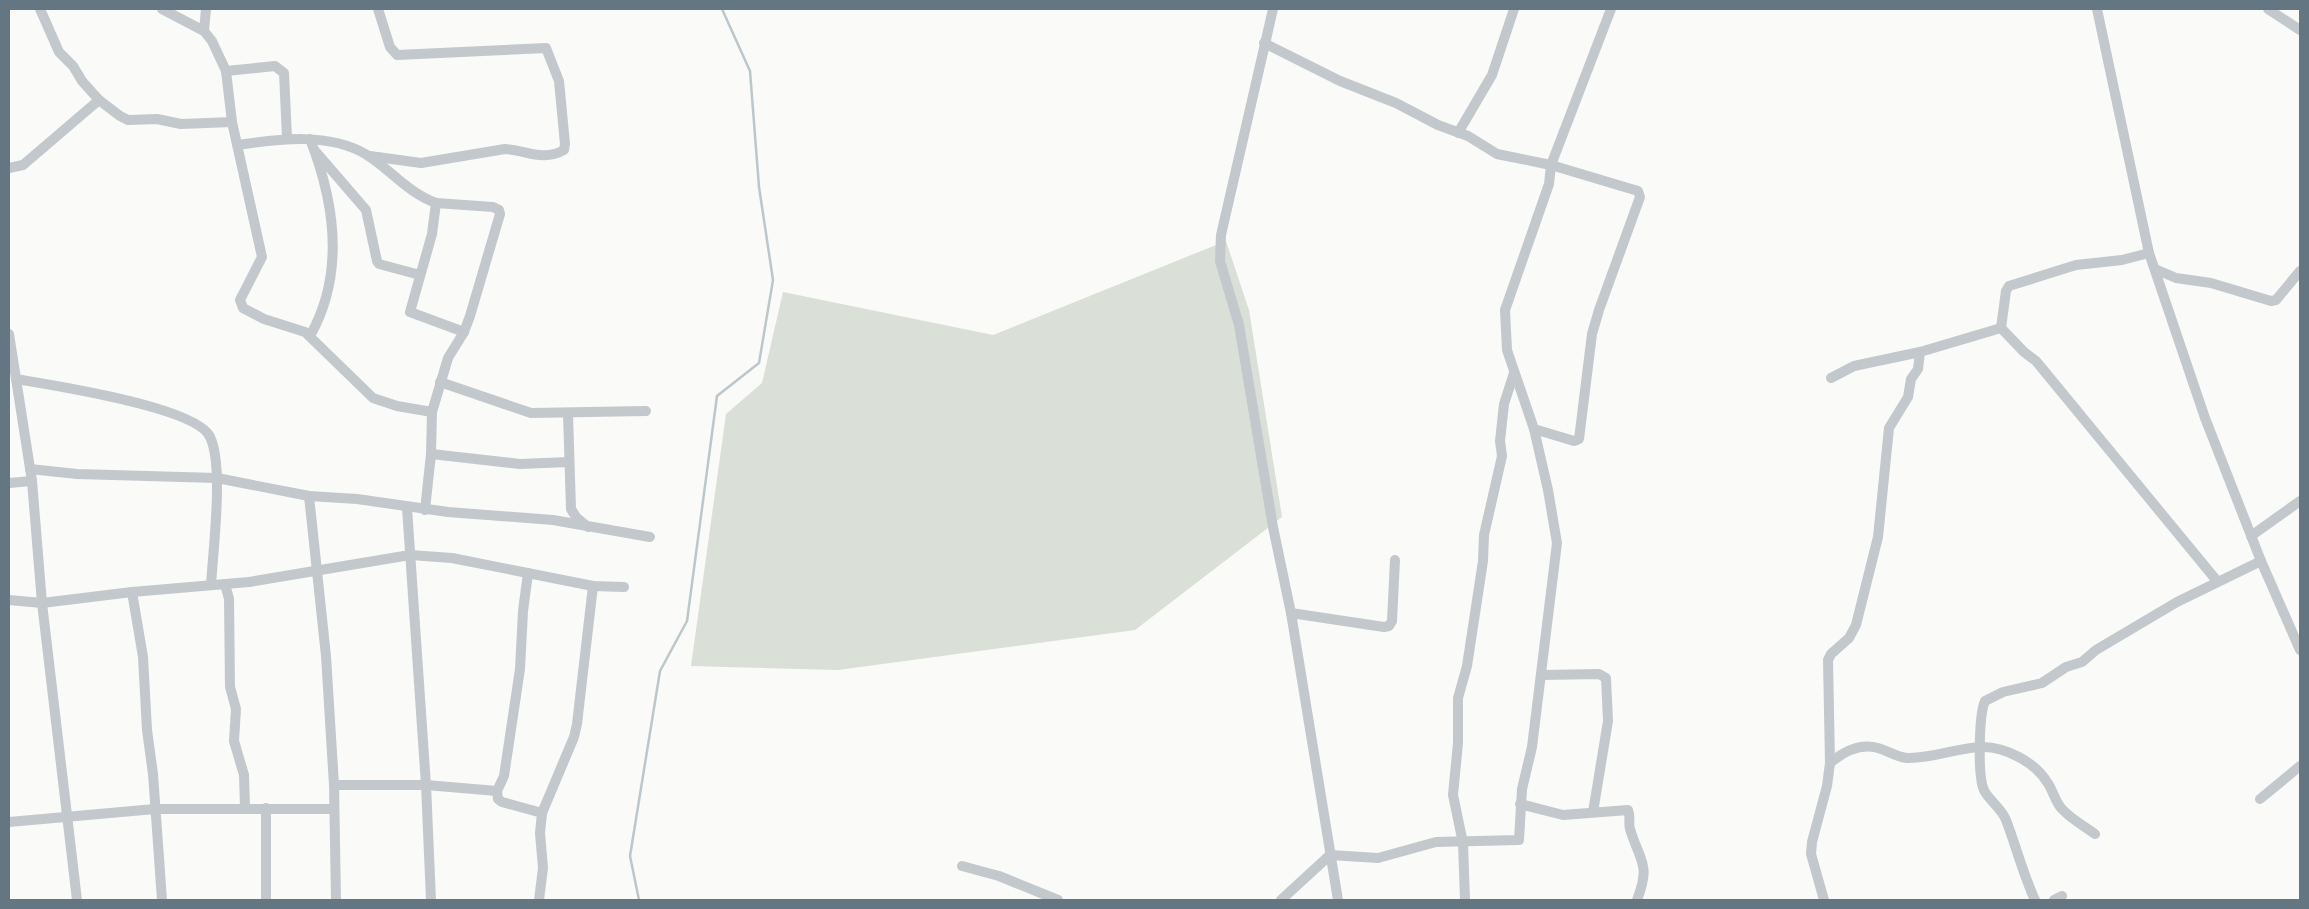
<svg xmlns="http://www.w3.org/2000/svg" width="2309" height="909" font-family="Overpass,sans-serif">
	<rect width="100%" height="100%" fill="#fafaf8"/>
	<!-- green -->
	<polygon fill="#dadfd7" points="1226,241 1249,310 1282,517 1135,630 838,670 691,666 726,414 762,383 783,292 993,335"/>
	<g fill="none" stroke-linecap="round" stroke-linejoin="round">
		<!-- stream -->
		<polyline stroke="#bbc7cb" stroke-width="2.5" points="639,900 630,856 660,671 687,621 717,396 759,363 773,280 759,187 750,71 722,9"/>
		<!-- street -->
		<g stroke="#c3c8cc" stroke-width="10">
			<polyline points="40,9 59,52 73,66 82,81 99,100 120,116 128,120 157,119 181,124 232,122"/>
			<polyline points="162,9 204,31 212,41 226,71 232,122 262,257 240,300 243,308 264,319 305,332 373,398 397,406 432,412"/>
			<polyline points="1273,9 1221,235 1220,261 1239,325 1273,527 1291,613 1338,900"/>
			<polyline points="2097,9 2149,253 2205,418 2261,561 2300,650"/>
			<polyline points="2268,9 2300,30"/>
			<polyline points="204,31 206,9"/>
			<polyline points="1264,43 1340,81 1396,103 1438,125 1468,136 1497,154 1551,165 1638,191 1640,197 1599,310 1592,334 1579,439 1574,441 1534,429"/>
			<polyline points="226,71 275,66 284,73 287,138"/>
			<polyline points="1458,133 1492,75 1514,9"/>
			<path d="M 310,139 C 335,203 345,274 310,336"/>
			<path d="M 237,145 C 278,139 330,132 367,155 C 391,170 408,193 436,203 L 493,207 L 499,210 L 500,214 L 470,316 L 464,332 L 448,358 L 432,412 L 431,454 L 425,510"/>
			<polyline points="316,152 366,210 377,261 379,264 420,275"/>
			<path d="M 370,156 L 421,163 L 505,149 C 525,150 543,162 564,150 L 565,144 L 559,81 L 546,48 L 397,55 L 390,47 L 378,9"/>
			<polyline points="9,168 23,165 99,100"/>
			<polyline points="436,203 432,234 410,312 464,332"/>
			<polyline points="2149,253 2122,260 2076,265 2009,286 2006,291 2001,328 2024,352 2036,361 2217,581"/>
			<polyline points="2155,269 2176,278 2211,283 2271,301 2276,300 2300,271"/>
			<polyline points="9,334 32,481 42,603 77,900"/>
			<polyline points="1831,378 1854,366 1920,352 2001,328"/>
			<path d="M 16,379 C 51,385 197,407 210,437 C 224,465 213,551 211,585"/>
			<polyline points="440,382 531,413 646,411"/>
			<polyline points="568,414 571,509 576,517 588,527"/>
			<polyline points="431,454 520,464 569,462"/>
			<polyline points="30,469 77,474 217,478 309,496 357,499 448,512 553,520 650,537"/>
			<polyline points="9,483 32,481"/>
			<polyline points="309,496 326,656 334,785 336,900"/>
			<polyline points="407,508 426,785 431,900"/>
			<polyline points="2251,536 2300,501"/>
			<polyline points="528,573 523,611 520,669 504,776 497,791 498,799 502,802 542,813"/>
			<polyline points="225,584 229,599 230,687 236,709 234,741 244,775 245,808"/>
			<polyline points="132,592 143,657 147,730 153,774 162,900"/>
			<polyline points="9,600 42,603 132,592 249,582 410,555 452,558 593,586 624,587"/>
			<polyline points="1291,613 1384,627 1389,626 1392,621 1395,560"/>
			<polyline points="1541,675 1599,674 1606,678 1608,721 1593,812"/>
			<path d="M 1830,763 C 1843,752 1860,743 1878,748 C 1888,751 1897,757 1907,758 C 1933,759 1958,747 1983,747 C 2005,747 2035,762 2047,782 C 2053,790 2055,802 2062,809 C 2071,819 2084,826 2095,834"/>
			<polyline points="334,785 426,785 497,791"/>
			<polyline points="2260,799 2300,766"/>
			<path d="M 1520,804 L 1563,815 L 1628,810 C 1631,816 1628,822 1630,829 C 1640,862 1651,864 1637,900"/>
			<polyline points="9,822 155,809 334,809"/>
			<polyline points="962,866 999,876 1058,900"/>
			<polyline points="266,900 266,808"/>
			<polyline points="539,900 543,868 540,833 542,813 574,737 577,724 593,586"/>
			<polyline points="1281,900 1330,855 1378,858 1436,842 1519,840 1522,789 1532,747 1557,543 1548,490 1534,429 1507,350 1505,310 1549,184 1551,165 1611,9"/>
			<polyline points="1465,900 1463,843 1453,795 1458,743 1458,698 1467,666 1483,561 1484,535 1502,456 1500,441 1504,404 1514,373"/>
			<polyline points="1824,900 1811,854 1812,842 1827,786 1830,763 1828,660 1831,654 1849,638 1856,625 1878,537 1889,428 1908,397 1911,379 1918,369 1920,352"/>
			<path d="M 2035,900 C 2023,874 2016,846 2006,820 C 2002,809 1991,802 1985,792 C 1977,780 1979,714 1985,701 L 2003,692 L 2042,683 L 2066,667 L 2082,662 L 2096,650 L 2177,602 L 2261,561"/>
			<polyline points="2054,900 2062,896"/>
		</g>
	</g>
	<!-- border -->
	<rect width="2309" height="909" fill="none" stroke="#657683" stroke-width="20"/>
</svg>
